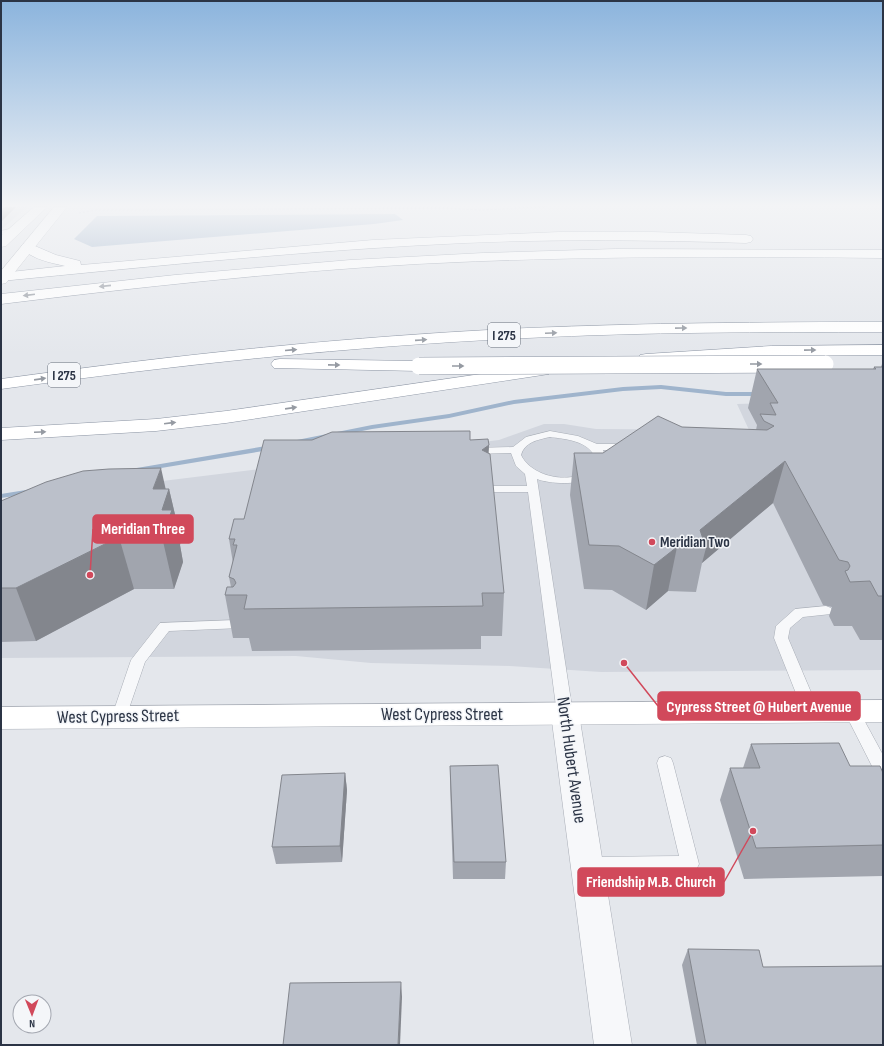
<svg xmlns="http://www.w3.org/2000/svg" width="884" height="1046" font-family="'Sofia Sans Condensed',sans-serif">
	<rect width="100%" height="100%" fill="#e4e7ec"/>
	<!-- built -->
	<g fill="#d2d6de">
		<polygon points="1,207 27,207 1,230"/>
		<polygon points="883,388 883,670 601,672 510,666 371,663 296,656 1,658 1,515 138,484 499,440 544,424 564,424 596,429 749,430 737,404 845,401"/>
	</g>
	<!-- water -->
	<polygon fill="#9fb4cc" points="395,214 403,220 374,224 92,247 74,239 97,216"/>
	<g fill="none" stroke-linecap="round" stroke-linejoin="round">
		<!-- stream -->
		<g fill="#9fb4cc" fill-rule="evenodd">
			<polygon points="661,385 726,392 762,392 765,394 762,396 726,396 661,389 623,391 514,404 449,418 372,429 297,444 293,442 297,440 372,425 449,414 514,400 623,387"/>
			<polygon points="272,445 276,447 275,449 131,473 127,471 131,469"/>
			<polygon points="32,489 36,491 35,493 1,498 1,494"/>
		</g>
		<defs>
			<g id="lane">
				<polygon points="15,228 17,229 17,231 1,235 1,231"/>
				<path d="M 550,431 L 578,436 L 597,444 L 628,444 L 633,447 L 628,450 L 603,450 C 618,486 558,487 537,479 L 573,714 L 570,718 L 565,720 L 560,718 L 557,714 L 528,492 L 488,492 L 482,489 L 488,486 L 527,486 L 525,474 L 516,466 L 511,453 L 473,454 L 468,451 L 473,448 L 513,447 L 526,437 ZM 550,437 C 566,439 588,441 595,457 L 593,467 C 574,486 532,478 521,455 C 525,442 537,440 550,437 Z"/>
				<polygon points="826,606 831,608 833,611 831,614 803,617 790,628 788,638 819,711 816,715 811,717 806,715 803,711 774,638 776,626 795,609"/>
				<polygon points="236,620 241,622 243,625 241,628 169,631 145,662 125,720 120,722 115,720 112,716 131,660 160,623"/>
				<polygon points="852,705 857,707 883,755 883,778 877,776 844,711 847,707"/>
				<polygon points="665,756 671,758 673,763 699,864 696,870 690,872 587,873 581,871 578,865 581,859 587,857 679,856 657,763 659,758"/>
			</g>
			<polygon id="street" points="565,703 575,706 579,714 632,1045 594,1045 551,714 555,706"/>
			<g id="secondary">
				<polygon points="34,207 47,207 6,246 1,247 1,236"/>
				<polygon points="54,207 67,207 6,283 1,284 1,271"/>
				<polygon points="883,700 883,722 1,729 1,707"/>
			</g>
			<g id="highway">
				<path d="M 559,232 L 653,232 L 746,235 L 751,236 L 753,239 L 751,242 L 746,243 C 652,240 558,239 465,243 C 310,250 155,266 1,281 L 1,273 L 65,266 C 52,263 30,259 21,247 L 23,244 L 28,243 L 56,255 L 80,261 L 81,265 L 373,240 Z"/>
				<path d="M 616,249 L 883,250 L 883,258 C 728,256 572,256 417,264 C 278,272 139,287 1,304 L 1,294 L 175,275 L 350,260 L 483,253 Z"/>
				<path d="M 883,322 L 883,332 C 764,332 646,332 527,338 C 351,346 176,365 1,389 L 1,379 C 176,355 351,336 527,328 C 646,323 764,322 883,322 Z"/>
				<polygon points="883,345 883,355 771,356 646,364 640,363 638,359 640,355 646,354 771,346"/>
				<polygon points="280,359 419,361 425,362 428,366 425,370 419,371 274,368 271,364 274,360"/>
				<polygon points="543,365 549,366 552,370 549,374 226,423 156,431 1,440 1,428 156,419 226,411"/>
			</g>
		</defs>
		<!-- lane casing -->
		<use href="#lane" stroke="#a9aeb7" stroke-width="1"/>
		<!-- street casing -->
		<use href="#street" stroke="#a9aeb7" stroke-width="1"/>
		<!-- secondary casing -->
		<use href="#secondary" stroke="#a9aeb7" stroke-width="1"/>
		<!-- highway casing -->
		<use href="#highway" stroke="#8b94a3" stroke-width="1"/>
		<!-- path -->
		<polyline stroke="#c2c5cb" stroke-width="1.5" stroke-dasharray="2 2" stroke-linecap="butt" points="79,213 95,210 445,208 480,210 545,207"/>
		<!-- lane -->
		<use href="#lane" fill="#f7f8fa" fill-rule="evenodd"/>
		<!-- street -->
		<use href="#street" fill="#f7f8fa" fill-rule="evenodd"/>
		<!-- secondary -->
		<use href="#secondary" fill="#fff" fill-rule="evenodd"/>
		<!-- highway -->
		<use href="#highway" fill="#fff" fill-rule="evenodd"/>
		<defs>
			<polyline id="highway-bridge" points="419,366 825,364"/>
		</defs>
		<!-- highway-bridge casing -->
		<use href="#highway-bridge" stroke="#8b94a3" stroke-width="18" stroke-linecap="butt"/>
		<!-- highway-bridge -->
		<use href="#highway-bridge" stroke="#fff" stroke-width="17"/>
	</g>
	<!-- wall -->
	<g fill="#a1a5ae">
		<polygon points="883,361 883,640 860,640 852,626 834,626 829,616 832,607 823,605 773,503 702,563 696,592 668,591 646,610 612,590 584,589 570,495 574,453 603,453 682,427 756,430 757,425 748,408 757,369 873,369 874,367 881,367"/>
		<polygon points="470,440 489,445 488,453 504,593 502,636 481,636 481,649 252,651 249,638 233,638 225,595 231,587 229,577 233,563 229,539 244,519"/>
		<polygon points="169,489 181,540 180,545 183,562 174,589 134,589 36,641 1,642 1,501"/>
		<polygon points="751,744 850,766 883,773 883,876 744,879 720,800 730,768 743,768"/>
		<polygon points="450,766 506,862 505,879 453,879 450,783"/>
		<polygon points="345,773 347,790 342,862 276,864 272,847"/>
		<polygon points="688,949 763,967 883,1045 697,1045 682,965"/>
	</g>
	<!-- shaded-wall -->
	<g fill="#83868d">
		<polygon points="4,207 16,207 1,222 1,210"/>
		<polygon points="489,445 487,485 482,450"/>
		<polygon points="785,461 773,503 702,563 706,548 700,530"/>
		<polygon points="161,468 167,495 169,489 181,540 180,545 183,562 174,589 162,537 153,489"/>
		<polygon points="119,537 134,589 36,641 16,588"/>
		<polygon points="677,547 668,591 646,610 654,565"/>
		<polygon points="345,773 347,790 342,862 340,846"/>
		<polygon points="401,982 402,997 400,1045 398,1045"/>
	</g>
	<!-- building -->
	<g fill="#bbc0ca" stroke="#83868d">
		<polygon points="874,367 883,367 883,596 878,596 870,581 850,582 845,571 848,570 850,566 848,562 839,560 785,461 700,530 706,548 677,547 654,565 619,546 589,545 574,453 603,453 658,416 682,427 767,430 774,426 764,421 760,414 776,415 770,403 778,403 757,369 876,369"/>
		<polygon points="470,431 470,440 488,439 489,445 482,450 490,454 504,593 482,593 483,606 244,609 247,595 225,595 227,587 233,587 236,583 234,579 229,577 237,545 233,545 235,539 229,539 234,519 244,519 264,440 312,440 332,432"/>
		<polygon points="161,468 153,489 169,489 162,510 172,510 162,537 119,537 16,588 1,588 1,501 46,482 83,471 109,469"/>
		<polygon points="839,743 850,766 880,766 883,773 883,845 756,848 730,768 760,768 751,744"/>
		<polygon points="498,765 506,862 454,862 450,766"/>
		<polygon points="345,773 340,846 272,847 282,775"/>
		<polygon points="688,949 759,950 763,967 883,966 883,1045 706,1045"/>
		<polygon points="401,982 398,1045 283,1045 290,983"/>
	</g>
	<!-- one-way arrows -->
	<defs><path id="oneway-solid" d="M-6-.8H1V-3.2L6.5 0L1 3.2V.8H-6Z"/></defs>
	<g fill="#959aa2">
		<use href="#oneway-solid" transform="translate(105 286) rotate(174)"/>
		<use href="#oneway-solid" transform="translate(29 295) rotate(173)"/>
		<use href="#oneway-solid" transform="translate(681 328) rotate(-1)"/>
		<use href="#oneway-solid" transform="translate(551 333) rotate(-2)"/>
		<use href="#oneway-solid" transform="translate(421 340) rotate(-4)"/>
		<use href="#oneway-solid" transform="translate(291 350) rotate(-5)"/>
		<use href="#oneway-solid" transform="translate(810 350) rotate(-1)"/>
		<use href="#oneway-solid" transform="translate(756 364)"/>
		<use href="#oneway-solid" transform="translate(334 365) rotate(1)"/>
		<use href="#oneway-solid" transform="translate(458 366)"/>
		<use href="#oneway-solid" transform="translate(40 379) rotate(-8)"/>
		<use href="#oneway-solid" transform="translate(291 408) rotate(-8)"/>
		<use href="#oneway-solid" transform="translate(170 423) rotate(-7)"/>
		<use href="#oneway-solid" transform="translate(40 432) rotate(-3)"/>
	</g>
	<!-- sky -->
	<linearGradient id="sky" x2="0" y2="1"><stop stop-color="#8bb4dd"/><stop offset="0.58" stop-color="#f3f4f6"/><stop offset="1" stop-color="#f3f4f6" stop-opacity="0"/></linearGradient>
	<rect width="884" height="354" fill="url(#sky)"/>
	<!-- markers -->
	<circle fill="#d1495b" stroke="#f4f6f9" stroke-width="1.5" cx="652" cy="542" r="4"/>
	<g text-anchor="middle" stroke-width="3" stroke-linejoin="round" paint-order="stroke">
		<!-- shield labels -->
		<g fill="#f4f6f9" stroke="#676e7b" stroke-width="1">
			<rect x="488" y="323" width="32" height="24" rx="3"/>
			<rect x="48" y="363" width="32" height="24" rx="3"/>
		</g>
		<g font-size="14" font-weight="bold" fill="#2b3445">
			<text x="504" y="340">I 275</text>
			<text x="64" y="380">I 275</text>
		</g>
		<!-- poi labels -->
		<g font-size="15" font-weight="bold" fill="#2b3445" stroke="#f4f6f9" text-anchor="start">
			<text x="660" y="547">Meridian Two</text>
		</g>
		<!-- near-street labels -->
		<g font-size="18" fill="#2b3445" stroke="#f4f6f9">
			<text x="442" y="720">West Cypress Street</text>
			<text transform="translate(118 716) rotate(-1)" y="6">West Cypress Street</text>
			<text transform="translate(572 760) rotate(82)" y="6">North Hubert Avenue</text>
		</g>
	</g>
	<!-- callouts -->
	<path fill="none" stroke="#d1495b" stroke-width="1.5" d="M90 575L93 529M624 663L658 706M753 831L724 882"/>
	<g fill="#d1495b" stroke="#f4f6f9" stroke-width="1.5">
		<circle cx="90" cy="575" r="4"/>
		<circle cx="624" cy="663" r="4"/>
		<circle cx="753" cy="831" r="4"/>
	</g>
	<g fill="#d1495b" stroke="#d1495b" stroke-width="1.5">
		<rect x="93" y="515" width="100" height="28" rx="4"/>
		<rect x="658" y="692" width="202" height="28" rx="4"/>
		<rect x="578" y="868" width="146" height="28" rx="4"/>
	</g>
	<g font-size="16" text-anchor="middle" font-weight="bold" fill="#fff">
		<text x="143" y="534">Meridian Three</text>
		<text x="759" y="712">Cypress Street @ Hubert Avenue</text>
		<text x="651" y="887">Friendship M.B. Church</text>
	</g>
	<!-- border -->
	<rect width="884" height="1046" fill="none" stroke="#2b3445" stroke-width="4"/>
	<!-- north arrow -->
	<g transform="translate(32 1014) rotate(179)"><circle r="19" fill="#f4f6f9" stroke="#a4a8b1"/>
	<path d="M0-3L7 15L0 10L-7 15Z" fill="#d1495b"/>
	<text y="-6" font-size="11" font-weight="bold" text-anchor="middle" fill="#2b3445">N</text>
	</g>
</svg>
